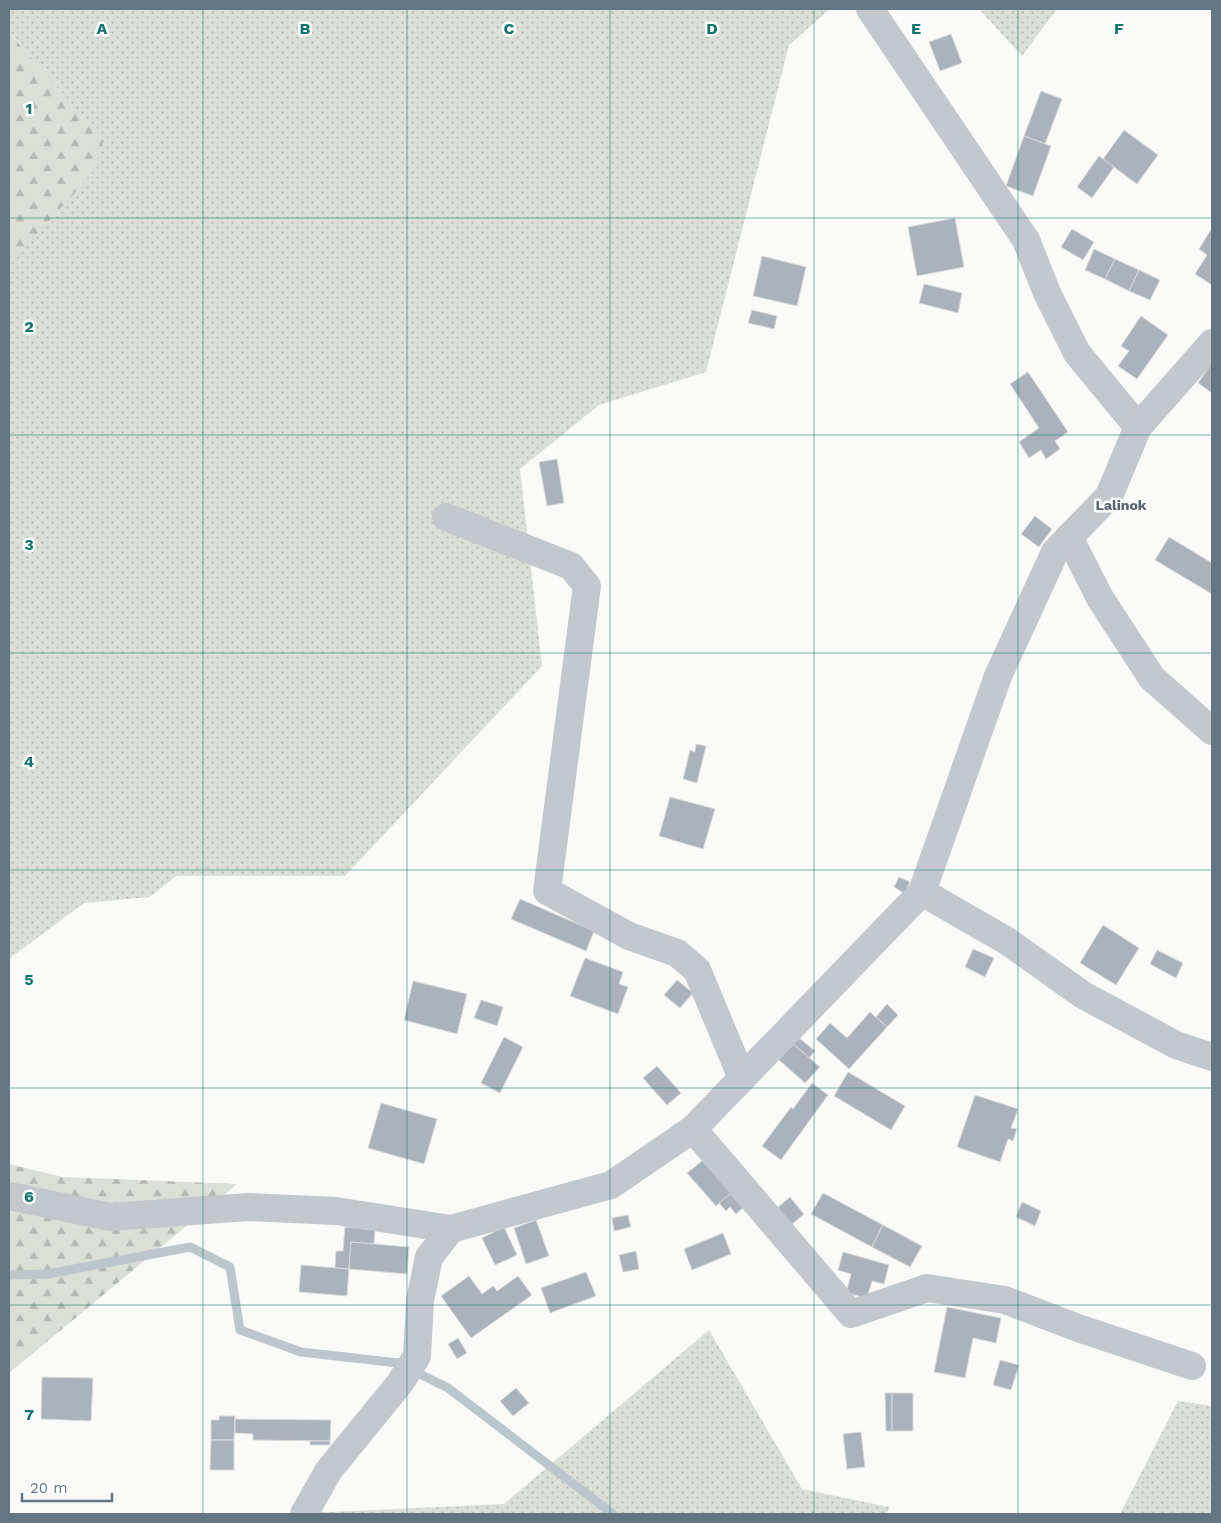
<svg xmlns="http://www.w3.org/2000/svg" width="1221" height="1523" font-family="'Work Sans',sans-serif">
	<defs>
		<pattern id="grass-dots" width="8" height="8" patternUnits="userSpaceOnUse" patternTransform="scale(1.25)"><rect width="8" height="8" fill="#dadfd7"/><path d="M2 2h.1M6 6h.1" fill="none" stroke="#b4b9b4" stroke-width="1.8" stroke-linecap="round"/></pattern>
		<pattern id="forest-firs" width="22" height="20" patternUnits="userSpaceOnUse" patternTransform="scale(1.25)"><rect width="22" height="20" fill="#dadfd7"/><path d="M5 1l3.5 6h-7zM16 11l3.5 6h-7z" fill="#b4b9b4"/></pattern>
	</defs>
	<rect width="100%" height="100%" fill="#fafaf8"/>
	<!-- grass -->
	<g fill="url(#grass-dots)">
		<polygon points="9,9 830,9 789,45 706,372 599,405 520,469 542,666 345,876 176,876 150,897 84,903 9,959 9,266 11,263 16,40 9,33"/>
		<polygon points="979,9 1057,9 1022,56"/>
		<polygon points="709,1330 802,1489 889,1507 887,1514 286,1514 504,1504"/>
		<polygon points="1178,1401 1212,1406 1212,1514 1120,1514"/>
	</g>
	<!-- forest -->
	<g fill="url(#forest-firs)">
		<polygon points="9,33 104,140 93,172 9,266"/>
		<polygon points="9,1164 63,1177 237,1184 9,1373"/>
	</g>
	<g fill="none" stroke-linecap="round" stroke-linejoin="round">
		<!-- stream -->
		<polyline stroke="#bbc7cb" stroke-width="9" points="9,1275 48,1274 190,1247 230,1267 240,1330 301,1352 398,1363 448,1388 613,1514"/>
	</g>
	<!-- building -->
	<g fill="#aab3b9" stroke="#dcdcda">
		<polygon points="951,34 962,63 940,71 929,42"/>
		<polygon points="1041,91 1062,99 1045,144 1024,136"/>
		<polygon points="1124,130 1158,155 1137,184 1103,159"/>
		<polygon points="1024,136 1051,146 1033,196 1006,186"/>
		<polygon points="1099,156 1114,167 1092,198 1077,187"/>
		<polygon points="955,218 964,267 917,276 908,227"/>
		<polygon points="1072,229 1094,242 1083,260 1061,247"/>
		<polygon points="1210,231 1212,231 1212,285 1195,274 1207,255 1199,249"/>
		<polygon points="1094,249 1115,259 1105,279 1085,270"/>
		<polygon points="762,256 806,267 797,306 753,296"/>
		<polygon points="1115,259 1139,270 1129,291 1105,279"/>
		<polygon points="1139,270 1160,280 1150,300 1129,291"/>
		<polygon points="924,284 962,293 958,313 919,303"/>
		<polygon points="752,310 777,316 774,329 748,323"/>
		<polygon points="1141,316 1168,335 1137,379 1118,366 1129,351 1121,346"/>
		<polygon points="1212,363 1212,393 1198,383"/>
		<polygon points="1028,372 1068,432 1055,441 1060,449 1046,459 1041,450 1029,458 1019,442 1039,428 1010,384"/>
		<polygon points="557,459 564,503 547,506 539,462"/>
		<polygon points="1035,516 1052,529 1039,547 1021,534"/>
		<polygon points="1169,537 1212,563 1212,594 1155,560"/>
		<polygon points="696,744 706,746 697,783 683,779 690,750 695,752"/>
		<polygon points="670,797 715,809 703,849 659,836"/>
		<polygon points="899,877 910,882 904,893 894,887"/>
		<polygon points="520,899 585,927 596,927 586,951 511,919"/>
		<polygon points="1103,925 1139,948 1116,985 1080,963"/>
		<polygon points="973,949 994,958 985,977 965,967"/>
		<polygon points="1157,950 1183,963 1176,978 1150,964"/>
		<polygon points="585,958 623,972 619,984 628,987 618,1014 570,996"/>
		<polygon points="677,980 693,993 680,1008 664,995"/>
		<polygon points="413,981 467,994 457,1034 404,1020"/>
		<polygon points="481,1000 503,1007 497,1026 474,1018"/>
		<polygon points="887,1004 898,1015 887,1027 876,1017"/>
		<polygon points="870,1012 887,1027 849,1069 816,1039 830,1023 847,1038"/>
		<polygon points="504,1037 523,1047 500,1093 481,1083"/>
		<polygon points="798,1037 815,1051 809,1058 792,1043"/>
		<polygon points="792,1043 820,1067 805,1083 778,1059"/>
		<polygon points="657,1066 681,1093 667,1105 643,1078"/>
		<polygon points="848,1072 905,1106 891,1130 834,1096"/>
		<polygon points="812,1083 828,1095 781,1160 762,1146 791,1107 793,1109"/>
		<polygon points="975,1095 1018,1109 1011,1128 1017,1129 1013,1141 1008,1139 1000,1162 957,1147"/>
		<polygon points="381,1103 437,1119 424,1164 368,1148"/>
		<polygon points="707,1157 735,1190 716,1206 687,1173"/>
		<polygon points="735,1190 747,1204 736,1214 730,1207 726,1211 719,1203"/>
		<polygon points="823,1193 883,1225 872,1247 811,1214"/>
		<polygon points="790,1197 804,1214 790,1226 776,1209"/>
		<polygon points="1022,1202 1041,1211 1035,1226 1016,1217"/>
		<polygon points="628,1215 631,1227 614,1231 612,1218"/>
		<polygon points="536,1220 549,1256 526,1264 514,1228"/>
		<polygon points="883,1225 922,1246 910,1267 872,1247"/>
		<polygon points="345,1227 375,1230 374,1244 351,1242 349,1269 335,1268 336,1251 343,1251"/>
		<polygon points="504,1227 517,1255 495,1265 482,1238"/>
		<polygon points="723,1233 731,1254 692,1270 684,1249"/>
		<polygon points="351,1242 409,1247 407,1274 349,1269"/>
		<polygon points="636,1251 639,1269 623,1272 619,1255"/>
		<polygon points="843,1252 889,1265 884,1284 872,1281 867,1298 846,1293 851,1274 838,1270"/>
		<polygon points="301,1265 349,1269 347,1296 299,1292"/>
		<polygon points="586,1272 596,1296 550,1313 541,1288"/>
		<polygon points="469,1276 482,1294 493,1286 497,1291 518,1276 532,1295 471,1338 441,1296"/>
		<polygon points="947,1307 1001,1318 996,1343 973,1338 965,1378 934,1372"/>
		<polygon points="458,1338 467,1353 457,1359 448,1344"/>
		<polygon points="1000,1360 1019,1365 1011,1390 993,1385"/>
		<polygon points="42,1377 93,1378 91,1421 41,1419"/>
		<polygon points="516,1388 529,1403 513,1416 500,1401"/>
		<polygon points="885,1393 892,1393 892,1431 886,1431"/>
		<rect x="892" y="1393" width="21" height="38"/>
		<polygon points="219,1416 235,1416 234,1440 211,1440 211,1420 219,1420"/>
		<polygon points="235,1419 331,1420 330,1441 253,1440 253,1434 235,1433"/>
		<polygon points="861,1432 865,1467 847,1469 843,1434"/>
		<polygon points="211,1440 234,1440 234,1470 210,1470"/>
		<rect x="310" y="1441" width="20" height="4"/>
	</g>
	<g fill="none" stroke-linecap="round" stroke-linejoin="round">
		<!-- minor -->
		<g stroke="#c3c8cc" stroke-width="28">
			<polyline points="870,9 1026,240 1047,293 1077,353 1138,427"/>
			<polyline points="446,517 571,566 587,586 547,891 629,936 677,953 697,970 742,1078"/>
			<polyline points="1069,537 1100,598 1152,678 1212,731"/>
			<polyline points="922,892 1007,941 1083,995 1176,1045 1212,1057"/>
			<polyline points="693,1129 851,1314 927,1288 1005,1300 1078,1328 1192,1366"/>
			<polyline points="9,1196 111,1217 248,1207 336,1211 451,1229 611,1185 693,1129 922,892 998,676 1055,552 1109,496 1138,427 1212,343"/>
			<polyline points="304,1514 329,1470 400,1383 417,1356 420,1301 429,1257 451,1229"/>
		</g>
	</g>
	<!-- grid -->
	<path fill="none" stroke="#0f766e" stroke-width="1" stroke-opacity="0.55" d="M 203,9 L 203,1514M 407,9 L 407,1514M 610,9 L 610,1514M 814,9 L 814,1514M 1018,9 L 1018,1514M 9,218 L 1212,218M 9,435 L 1212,435M 9,653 L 1212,653M 9,870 L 1212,870M 9,1088 L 1212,1088M 9,1305 L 1212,1305"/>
	<g text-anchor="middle" stroke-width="5" stroke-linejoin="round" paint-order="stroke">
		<!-- neighbourhood labels -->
		<g font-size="14" font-weight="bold" fill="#57646e" stroke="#fff">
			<text x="1121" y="510">Lalinok</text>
		</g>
	</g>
	<g font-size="16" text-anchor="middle" font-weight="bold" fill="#0f766e" stroke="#fff" stroke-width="5" stroke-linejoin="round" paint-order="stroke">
		<text x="102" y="34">A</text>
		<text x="305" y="34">B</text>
		<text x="509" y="34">C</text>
		<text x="712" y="34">D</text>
		<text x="916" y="34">E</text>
		<text x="1119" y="34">F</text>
		<text x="29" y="114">1</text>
		<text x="29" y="332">2</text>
		<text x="29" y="550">3</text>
		<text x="29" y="767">4</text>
		<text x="29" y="985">5</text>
		<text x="29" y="1202">6</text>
		<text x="29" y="1420">7</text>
	</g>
	<!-- border -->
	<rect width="1221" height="1523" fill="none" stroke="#657683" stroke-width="20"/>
	<!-- scale -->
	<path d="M22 1493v8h90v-8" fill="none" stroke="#657683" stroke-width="2.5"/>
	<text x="30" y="1493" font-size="15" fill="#657683" stroke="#ffffff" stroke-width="4" paint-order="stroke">20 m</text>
</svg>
